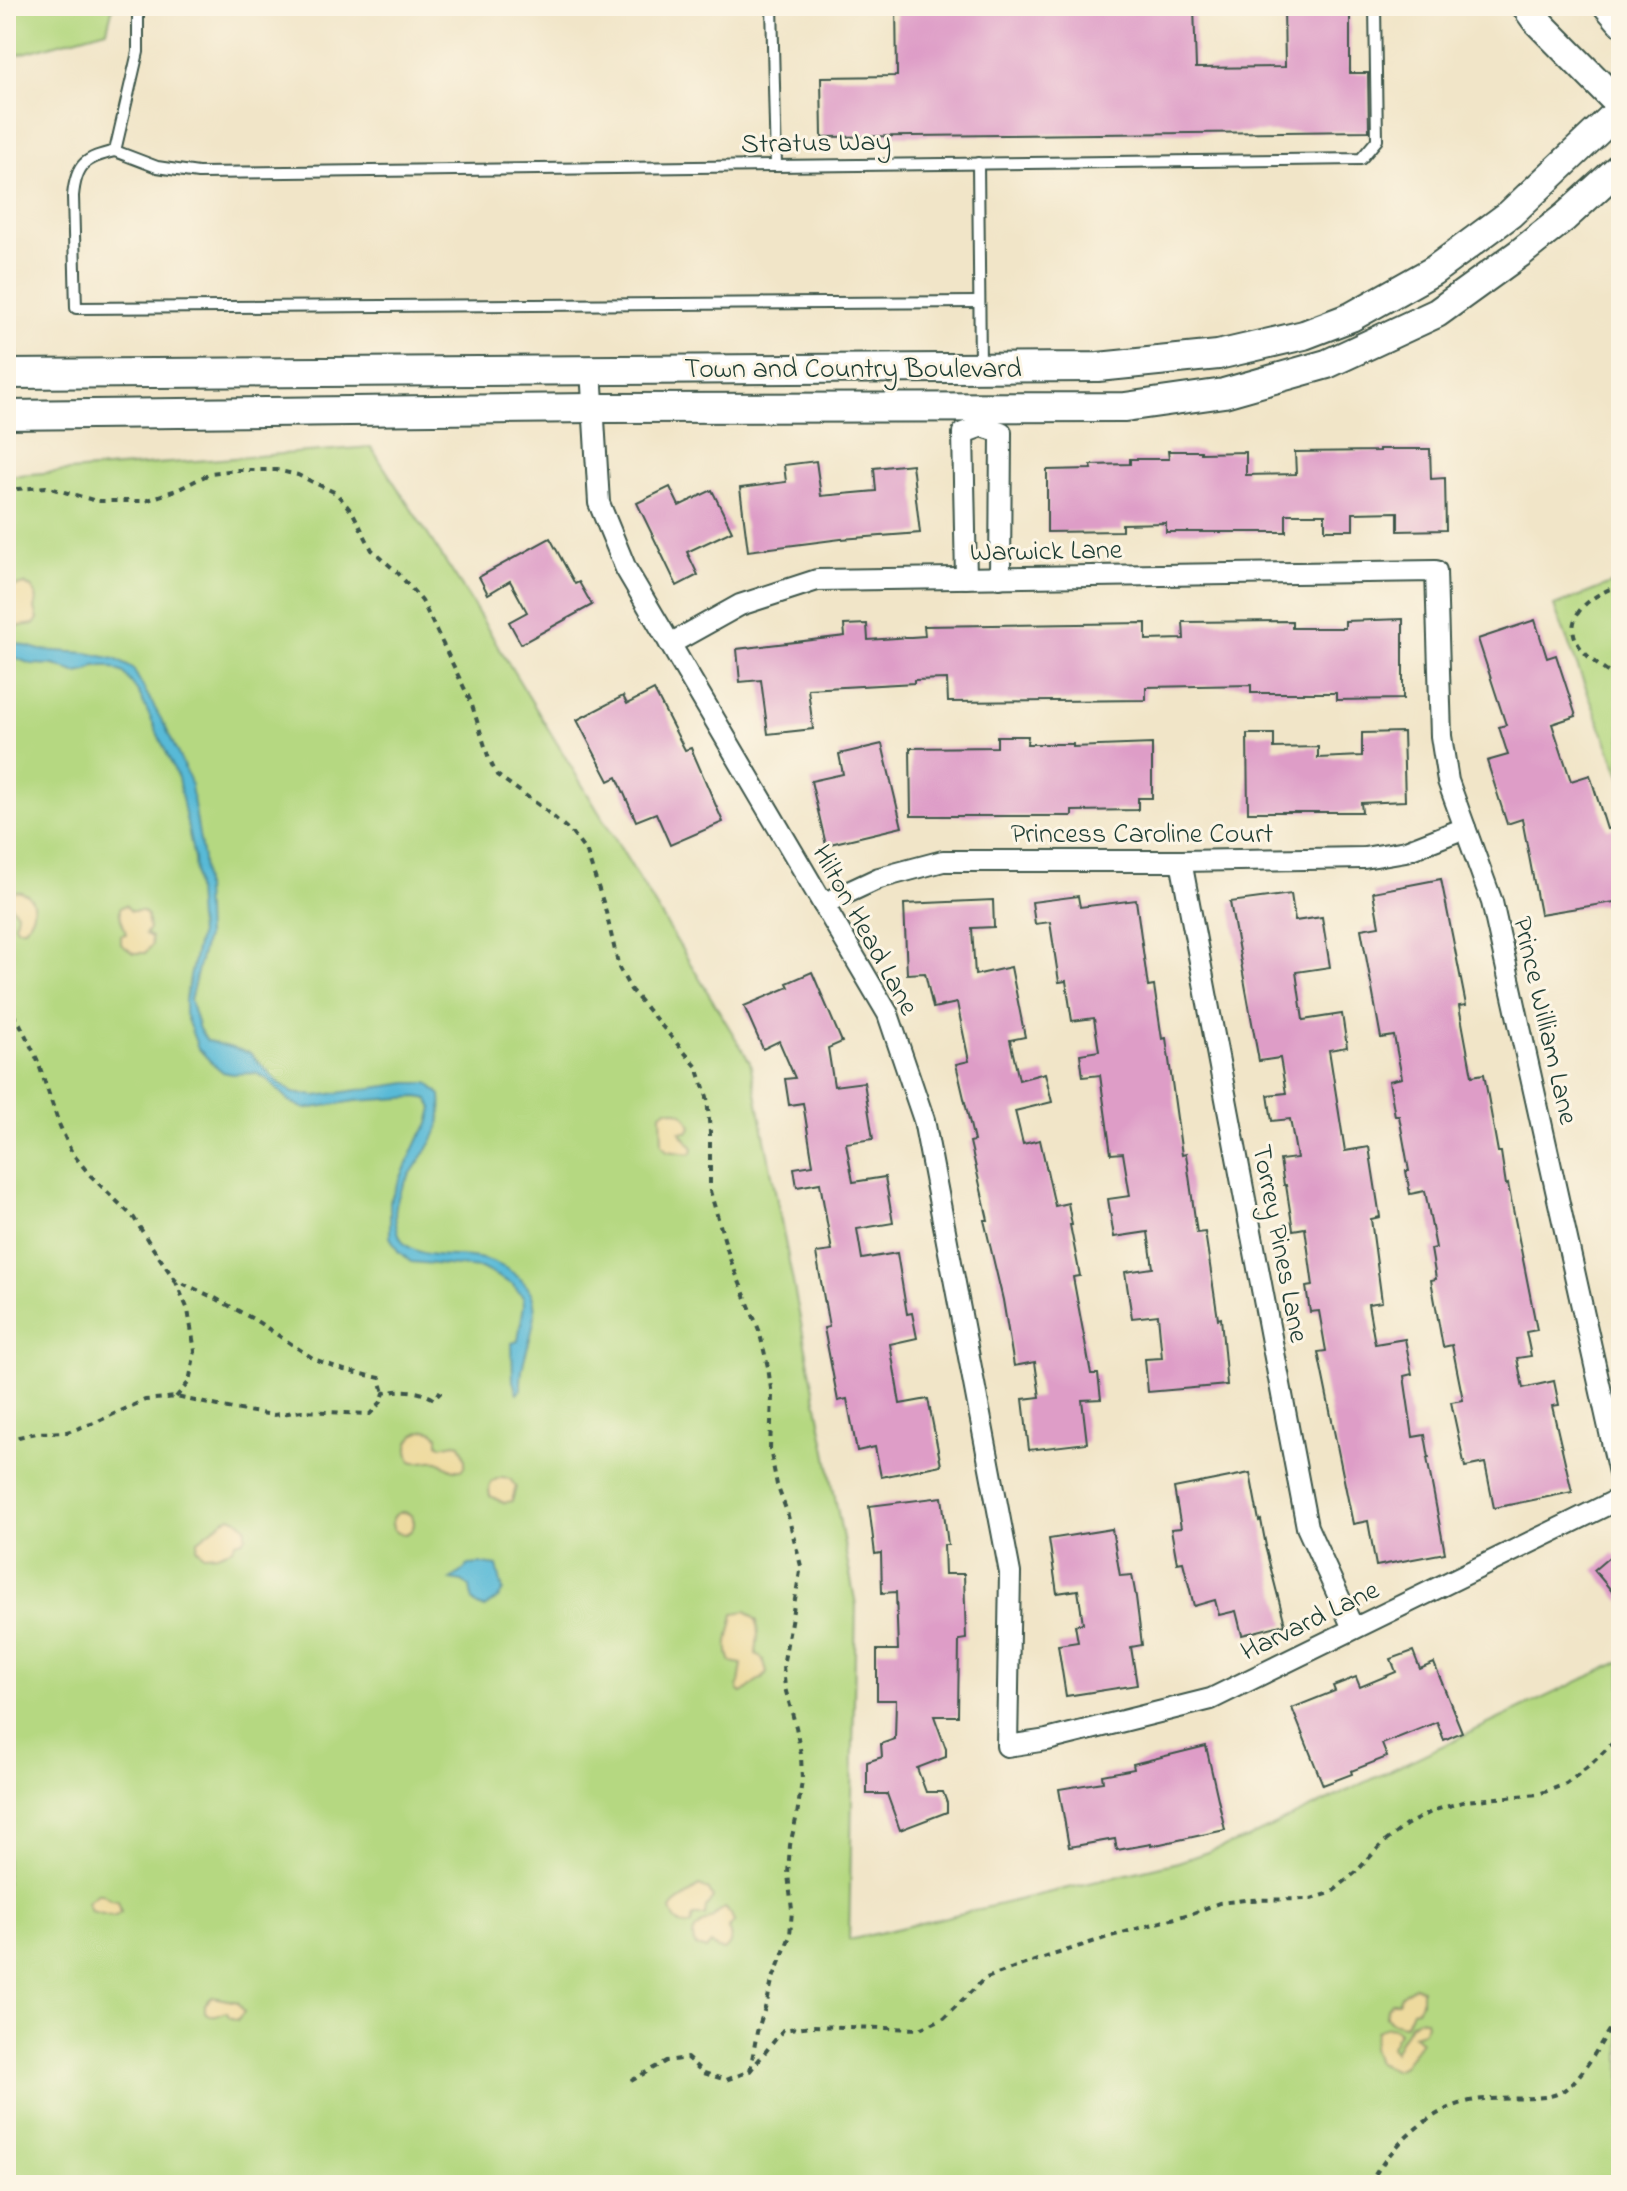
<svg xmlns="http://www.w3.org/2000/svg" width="1627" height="2191" font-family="'Indie Flower',sans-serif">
	<rect width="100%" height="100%" fill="#fcf5e5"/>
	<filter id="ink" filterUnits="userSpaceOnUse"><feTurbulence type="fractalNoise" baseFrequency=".0125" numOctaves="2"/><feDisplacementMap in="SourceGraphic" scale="16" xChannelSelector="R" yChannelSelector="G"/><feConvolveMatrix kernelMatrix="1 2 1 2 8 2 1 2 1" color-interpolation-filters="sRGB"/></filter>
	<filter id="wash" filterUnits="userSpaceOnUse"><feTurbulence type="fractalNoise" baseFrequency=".006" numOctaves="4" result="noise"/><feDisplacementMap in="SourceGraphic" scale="32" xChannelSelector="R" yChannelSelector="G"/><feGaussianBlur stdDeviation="1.8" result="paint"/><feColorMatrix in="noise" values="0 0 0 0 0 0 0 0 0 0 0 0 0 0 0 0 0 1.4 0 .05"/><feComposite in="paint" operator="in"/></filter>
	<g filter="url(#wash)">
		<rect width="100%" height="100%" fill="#f1e5c8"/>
		<!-- green -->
		<g fill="#b5d881" stroke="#6a8a5a" stroke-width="2">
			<polygon points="6,6 113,6 107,30 6,58"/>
			<polygon points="6,303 11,311 17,354 6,354"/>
			<polygon points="371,447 469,598 750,1062 856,1605 849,1940 1178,1862 1246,1839 1621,1661 1621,2185 6,2185 6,1264 12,1260 6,1202 6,476"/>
			<polygon points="1621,580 1621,778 1554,606"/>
		</g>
		<!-- sand -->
		<g fill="#eeda9e" stroke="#868c69" stroke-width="2">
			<path d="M 10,553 C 22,565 8,575 12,587 L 25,584 C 35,589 39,597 35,608 L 38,619 L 34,624 L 14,627 L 6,622 L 6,554 Z"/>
			<path d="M 12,891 C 37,891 39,913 24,928 L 17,928 L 15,924 L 17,913 L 8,902 L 8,895 Z"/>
			<path d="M 125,905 L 131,911 L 143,911 L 147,915 L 149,929 L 145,934 L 151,937 L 152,945 L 145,953 L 133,953 L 121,944 L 121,935 L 126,934 C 125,925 118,919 120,908 Z"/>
			<path d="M 667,1109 C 680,1111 687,1113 691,1127 L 688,1132 L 680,1132 L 693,1148 L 692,1153 L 689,1154 L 667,1151 L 662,1144 L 661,1113 Z"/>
			<path d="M 426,1430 L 434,1432 L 438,1436 L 438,1443 L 441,1446 L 455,1443 L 460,1444 C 464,1452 471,1472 456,1470 C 449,1470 444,1463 438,1461 C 428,1459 421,1465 411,1461 C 404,1446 409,1434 426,1430 Z"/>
			<path d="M 503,1477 L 510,1479 L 516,1487 L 512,1501 L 504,1503 L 490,1496 C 487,1484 492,1480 503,1477 Z"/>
			<circle cx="403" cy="1523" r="11"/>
			<polygon points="230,1517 240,1521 246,1527 246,1536 243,1540 235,1542 233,1548 217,1554 204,1555 197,1548 198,1540 224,1520"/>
			<path d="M 746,1611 L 757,1621 L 758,1635 L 756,1654 C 764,1658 765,1664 767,1672 L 762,1679 C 752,1681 751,1689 742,1693 L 738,1690 L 742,1664 L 731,1662 C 723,1644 732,1631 734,1613 Z"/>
			<path d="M 699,1886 L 709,1890 L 713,1898 L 706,1908 L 705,1916 L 693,1916 L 691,1924 L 686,1926 C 676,1923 674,1919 671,1910 C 676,1901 680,1902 687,1896 C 692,1892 693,1889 699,1886 Z"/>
			<polygon points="97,1894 102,1894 111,1900 118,1901 121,1912 114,1917 91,1911 87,1902"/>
			<path d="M 725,1908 L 731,1914 L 734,1922 L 728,1929 C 732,1938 732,1944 724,1950 L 717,1949 L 711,1944 L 706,1950 L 695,1946 C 689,1930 697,1928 709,1920 C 716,1915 717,1911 725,1908 Z"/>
			<polygon points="1414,1986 1421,1989 1421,2002 1417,2009 1412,2010 1406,2024 1403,2025 1391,2022 1386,2016 1387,2008 1391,2002 1398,2002 1401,1996"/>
			<path d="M 212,1997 L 238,2002 L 244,2012 L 237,2020 L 229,2017 L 227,2012 C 217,2015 214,2020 205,2012 L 205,2004 Z"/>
			<path d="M 1418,2019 L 1426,2020 L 1427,2024 L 1423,2031 L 1413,2034 L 1421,2041 L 1402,2067 L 1394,2070 L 1377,2063 L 1372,2048 L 1376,2031 C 1385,2027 1391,2025 1399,2032 L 1391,2046 L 1394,2052 L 1410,2024 Z"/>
		</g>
		<!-- water -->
		<g fill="#58bad7" stroke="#3c7c86" stroke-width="2">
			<path d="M 6,640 L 40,650 L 87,653 L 115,659 L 133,669 L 166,728 L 190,780 L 203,859 L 206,937 L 190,1000 L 199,1029 L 207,1041 L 250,1053 L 278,1082 L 293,1093 L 316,1096 L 408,1083 L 428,1083 L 441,1095 C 442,1107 442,1119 437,1131 C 426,1161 389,1187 396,1223 C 398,1233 401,1244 411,1248 C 429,1258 451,1255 471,1257 C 492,1259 522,1273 531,1293 C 542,1317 525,1347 522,1371 C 521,1377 521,1383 521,1389 L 517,1393 L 513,1381 L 512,1343 L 518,1341 L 524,1305 L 523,1297 L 512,1284 L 481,1268 L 411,1262 L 398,1251 L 390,1237 L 390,1201 L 419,1138 L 429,1124 L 433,1108 L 428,1099 L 418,1097 L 355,1101 L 305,1109 L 290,1102 L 267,1079 L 256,1073 L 232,1074 L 223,1072 L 210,1061 L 198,1048 L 185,1014 L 185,1000 L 199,936 L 194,859 L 178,778 L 139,693 L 124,673 L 108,666 L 95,666 L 87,671 L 77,673 L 54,665 L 31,664 L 16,658 L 6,658 Z"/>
			<path d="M 482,1564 L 497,1566 L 503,1591 L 499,1597 L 485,1608 C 472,1607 472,1598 470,1587 L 462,1582 L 451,1580 L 469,1565 Z"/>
		</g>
		<g id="blocks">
			<!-- building -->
			<g fill="#de9dc7">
				<polygon points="896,6 1194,6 1196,68 1285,67 1284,6 1350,6 1350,73 1368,73 1369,131 822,137 821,77 897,76"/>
				<polygon points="1379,449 1430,449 1431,479 1445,478 1446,530 1398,531 1398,512 1353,513 1353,530 1325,530 1325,514 1286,514 1286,532 1166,532 1166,523 1122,524 1122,531 1047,532 1047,470 1092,469 1091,465 1130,464 1130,459 1169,459 1168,451 1201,451 1201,453 1246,452 1246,475 1296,474 1295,452 1379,451"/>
				<polygon points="816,461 821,496 876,491 874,468 912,464 920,533 841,539 748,551 740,488 786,482 784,465"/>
				<polygon points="670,487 679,506 712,490 732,531 687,552 698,575 677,586 637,503"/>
				<polygon points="550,538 575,584 579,582 592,605 521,644 509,622 527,612 510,581 488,594 479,577"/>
				<polygon points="1403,619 1403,699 1336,700 1336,693 1251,693 1251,685 1146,687 1146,700 948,702 947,679 914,680 914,683 808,689 813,729 768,734 761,680 740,682 737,649 845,636 844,625 867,624 868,640 925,636 924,626 1146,623 1146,640 1184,639 1183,622 1292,621 1292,628 1345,628 1345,621"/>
				<polygon points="1535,620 1547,658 1556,655 1576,716 1552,724 1571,781 1590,775 1607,829 1613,828 1621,876 1621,901 1540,914 1522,819 1507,824 1487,761 1508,755 1499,727 1506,725 1478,639"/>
				<polygon points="654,690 685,750 691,748 723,822 670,845 656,813 636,821 617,777 609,781 577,720 623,696 627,704"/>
				<polygon points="1403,732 1405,801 1361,803 1362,812 1248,812 1247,734 1274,734 1274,748 1318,747 1318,758 1362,756 1362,733"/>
				<polygon points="997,736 1028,736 1027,744 1073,744 1073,747 1152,744 1152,798 1138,798 1138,810 1072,811 1072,816 911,816 910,748 997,747"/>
				<polygon points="882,744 902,827 826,845 811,781 843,774 839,754"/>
				<polygon points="1441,879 1466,1005 1459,1006 1472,1076 1484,1074 1498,1152 1501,1152 1506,1185 1508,1184 1537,1330 1526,1332 1531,1356 1517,1358 1523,1388 1554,1381 1559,1405 1552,1406 1572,1492 1494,1508 1485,1463 1465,1467 1451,1402 1463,1400 1452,1345 1443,1347 1431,1280 1436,1279 1431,1249 1436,1248 1425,1191 1410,1194 1406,1171 1409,1171 1399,1116 1395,1116 1389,1081 1402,1078 1394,1036 1381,1038 1361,929 1379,926 1373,892"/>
				<polygon points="1291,894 1295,921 1322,917 1330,967 1296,972 1303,1020 1342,1014 1347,1047 1329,1050 1345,1151 1369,1147 1380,1217 1371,1219 1382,1302 1368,1304 1375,1344 1405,1339 1412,1374 1404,1376 1413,1437 1425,1435 1429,1458 1427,1458 1445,1553 1376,1566 1368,1521 1353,1524 1318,1352 1326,1351 1319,1311 1310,1312 1306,1287 1313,1286 1305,1228 1293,1230 1286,1185 1284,1185 1280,1160 1297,1158 1290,1119 1272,1121 1268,1095 1286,1093 1280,1058 1259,1061 1230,902"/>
				<polygon points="1078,896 1080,907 1136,900 1148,987 1154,986 1162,1039 1166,1038 1182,1155 1186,1154 1197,1233 1205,1232 1218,1319 1221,1318 1227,1385 1148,1392 1145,1359 1162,1358 1158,1315 1132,1318 1125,1272 1153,1268 1148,1232 1114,1237 1108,1199 1130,1196 1123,1153 1111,1154 1100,1075 1083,1077 1080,1054 1099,1051 1094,1018 1072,1021 1066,981 1059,982 1050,922 1035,924 1032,902"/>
				<polygon points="993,900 994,927 972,928 975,975 1011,967 1025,1037 1010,1040 1019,1080 1045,1073 1052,1102 1015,1111 1023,1144 1040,1140 1055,1206 1068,1203 1072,1225 1070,1225 1080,1276 1073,1277 1091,1374 1098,1374 1101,1399 1082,1400 1087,1443 1029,1450 1023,1399 1040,1397 1035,1362 1014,1366 1003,1300 984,1220 988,1220 970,1142 974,1141 956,1064 969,1061 957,1003 933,1008 925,973 907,974 904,904"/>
				<polygon points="812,972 842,1042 828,1048 834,1086 864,1082 873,1139 846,1143 853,1182 885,1177 893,1223 857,1229 862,1259 897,1253 907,1314 912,1313 917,1338 890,1344 900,1404 928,1399 941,1465 881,1477 875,1447 857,1451 847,1399 838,1401 824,1328 829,1327 816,1253 832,1251 820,1183 797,1187 794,1168 813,1165 803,1103 789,1105 785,1079 795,1078 779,1041 763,1049 744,1006 789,987 787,983"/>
				<polygon points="1250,1473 1259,1521 1261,1520 1266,1546 1265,1546 1285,1624 1242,1635 1236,1611 1219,1615 1215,1600 1194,1606 1183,1562 1177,1563 1171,1529 1181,1528 1174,1488"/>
				<polygon points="942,1497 948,1545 944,1545 945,1574 964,1574 966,1639 959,1640 958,1716 934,1716 946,1749 946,1757 917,1768 926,1792 943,1792 947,1803 947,1812 900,1830 887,1794 867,1794 867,1762 882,1757 881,1744 895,1739 896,1700 877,1700 877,1650 898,1650 896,1592 882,1593 881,1553 875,1554 869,1506"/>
				<polygon points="1112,1529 1120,1576 1132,1575 1136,1597 1142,1645 1131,1647 1137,1685 1066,1696 1058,1645 1078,1642 1075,1625 1083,1623 1078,1590 1057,1593 1049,1539"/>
				<polygon points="1614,1553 1621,1562 1621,1602 1594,1570"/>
				<polygon points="1413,1651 1420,1669 1434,1663 1462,1732 1444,1740 1437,1722 1382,1744 1387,1757 1351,1771 1352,1774 1323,1785 1292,1708 1335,1691 1333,1686 1356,1677 1360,1687 1396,1672 1391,1659"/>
				<polygon points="1206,1746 1225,1830 1151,1846 1151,1844 1117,1850 1115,1839 1069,1847 1059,1789 1103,1782 1102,1775 1134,1769 1133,1764"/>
			</g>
		</g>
	</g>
	<g filter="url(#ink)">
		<use href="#blocks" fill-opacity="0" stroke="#3e564a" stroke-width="2"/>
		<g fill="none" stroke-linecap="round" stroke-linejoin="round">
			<defs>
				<g id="service">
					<polyline points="772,6 776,165"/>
					<polyline points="115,151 157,167 198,173 1361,159 1377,140 1375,6"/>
					<path d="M 115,151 C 85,158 76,164 73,196 L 76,308 L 978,302"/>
					<polyline points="115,151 138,52 138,6"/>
					<polyline points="978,163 980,365"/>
				</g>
				<g id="minor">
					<polyline points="591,369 599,503 626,569 888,1014 924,1120 1010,1573 1007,1746 1047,1740 1211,1699 1621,1498"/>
					<polyline points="966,578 963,433 982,426 1001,432 1000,578"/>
					<polyline points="670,644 740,605 817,580 1436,571 1441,736 1448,781 1492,902 1621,1482"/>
					<polyline points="1181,861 1307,1527 1353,1628"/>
					<polyline points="823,904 879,878 943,861 1181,861 1364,858 1406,851 1465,828"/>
				</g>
				<g id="secondary">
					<polyline points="1526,6 1536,20 1621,106"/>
					<polyline points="1608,6 1621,21"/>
					<polyline points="6,374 1098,367 1218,355 1304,335 1351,317 1433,271 1510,214 1621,109"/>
					<polyline points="6,415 593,408 1125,407 1224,393 1327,364 1437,313 1520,253 1565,217 1621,166"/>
				</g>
			</defs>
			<!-- service casing -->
			<use href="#service" stroke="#3e564a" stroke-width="14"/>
			<!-- minor casing -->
			<use href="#minor" stroke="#3e564a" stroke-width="24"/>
			<!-- secondary casing -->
			<use href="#secondary" stroke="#3e564a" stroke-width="32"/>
			<!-- path -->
			<g stroke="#3e564a" stroke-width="4" stroke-dasharray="6 6" stroke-linecap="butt">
				<polyline points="6,495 17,489 46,487 97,501 145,501 179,489 211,473 236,470 276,470 298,475 336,493 353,513 372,550 398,573 422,601 471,702 489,759 497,775 543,808 571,832 587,853 605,908 619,968 631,990 697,1067 707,1097 710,1132 710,1191 730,1259 759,1330 768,1367 772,1396 770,1449 777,1485 787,1512 801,1566 783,1666 785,1688 796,1727 801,1754 802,1781 797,1815 790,1845 788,1874 792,1910 790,1936 772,1981 767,2002 757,2032 750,2071"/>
				<path d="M 1621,585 C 1586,596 1552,624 1590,658 C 1599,667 1611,674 1621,681"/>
				<polyline points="6,1004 20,1024 37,1059 59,1124 72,1153 90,1175 134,1218 150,1244 175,1280 215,1298 255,1320 314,1359 344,1370 380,1378 384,1393"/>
				<polyline points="176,1397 189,1382 195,1351 188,1310 176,1282"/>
				<path d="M 6,1440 L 36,1433 L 67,1432 L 94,1423 L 145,1400 L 176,1397 L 233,1409 L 274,1415 L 302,1411 L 370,1414 L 381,1402 L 384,1393 C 401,1389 419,1390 434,1399 L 440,1393 L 433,1389"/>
				<polyline points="631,2081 666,2061 687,2058 704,2073 726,2080 750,2071 783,2030 811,2026 920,2029 944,2018 984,1979 1013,1968 1108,1937 1193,1913 1219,1903 1245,1900 1311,1899 1331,1893 1356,1872 1381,1845 1406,1825 1435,1810 1466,1801 1539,1794 1566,1784 1589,1766 1621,1735"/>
				<path d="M 1369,2185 C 1392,2143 1439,2099 1489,2099 C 1506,2098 1543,2100 1557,2094 C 1583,2083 1604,2034 1621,2012"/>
			</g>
			<!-- service -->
			<use href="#service" stroke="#fff" stroke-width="10"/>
			<!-- minor -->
			<use href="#minor" stroke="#fff" stroke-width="20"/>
			<!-- secondary -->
			<use href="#secondary" stroke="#fff" stroke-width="28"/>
		</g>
	</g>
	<g text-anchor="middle" stroke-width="6" stroke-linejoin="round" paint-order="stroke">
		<!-- street labels -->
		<g font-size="28" fill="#1f3d34" stroke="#fcf5e5">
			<text transform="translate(816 141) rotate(-1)" y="10">Stratus Way</text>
			<text x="853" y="377">Town and Country Boulevard</text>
			<text transform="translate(1046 549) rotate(-1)" y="10">Warwick Lane</text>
			<text x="1142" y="842">Princess Caroline Court</text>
			<text transform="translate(867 929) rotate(61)" y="10">Hilton Head Lane</text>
			<text transform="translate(1547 1020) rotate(77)" y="10">Prince William Lane</text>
			<text transform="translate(1282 1243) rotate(79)" y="10">Torrey Pines Lane</text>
			<text transform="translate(1309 1619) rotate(-26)" y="10">Harvard Lane</text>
		</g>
	</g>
	<!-- margin -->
	<rect width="1627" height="2191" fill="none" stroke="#fcf5e5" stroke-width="32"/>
</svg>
